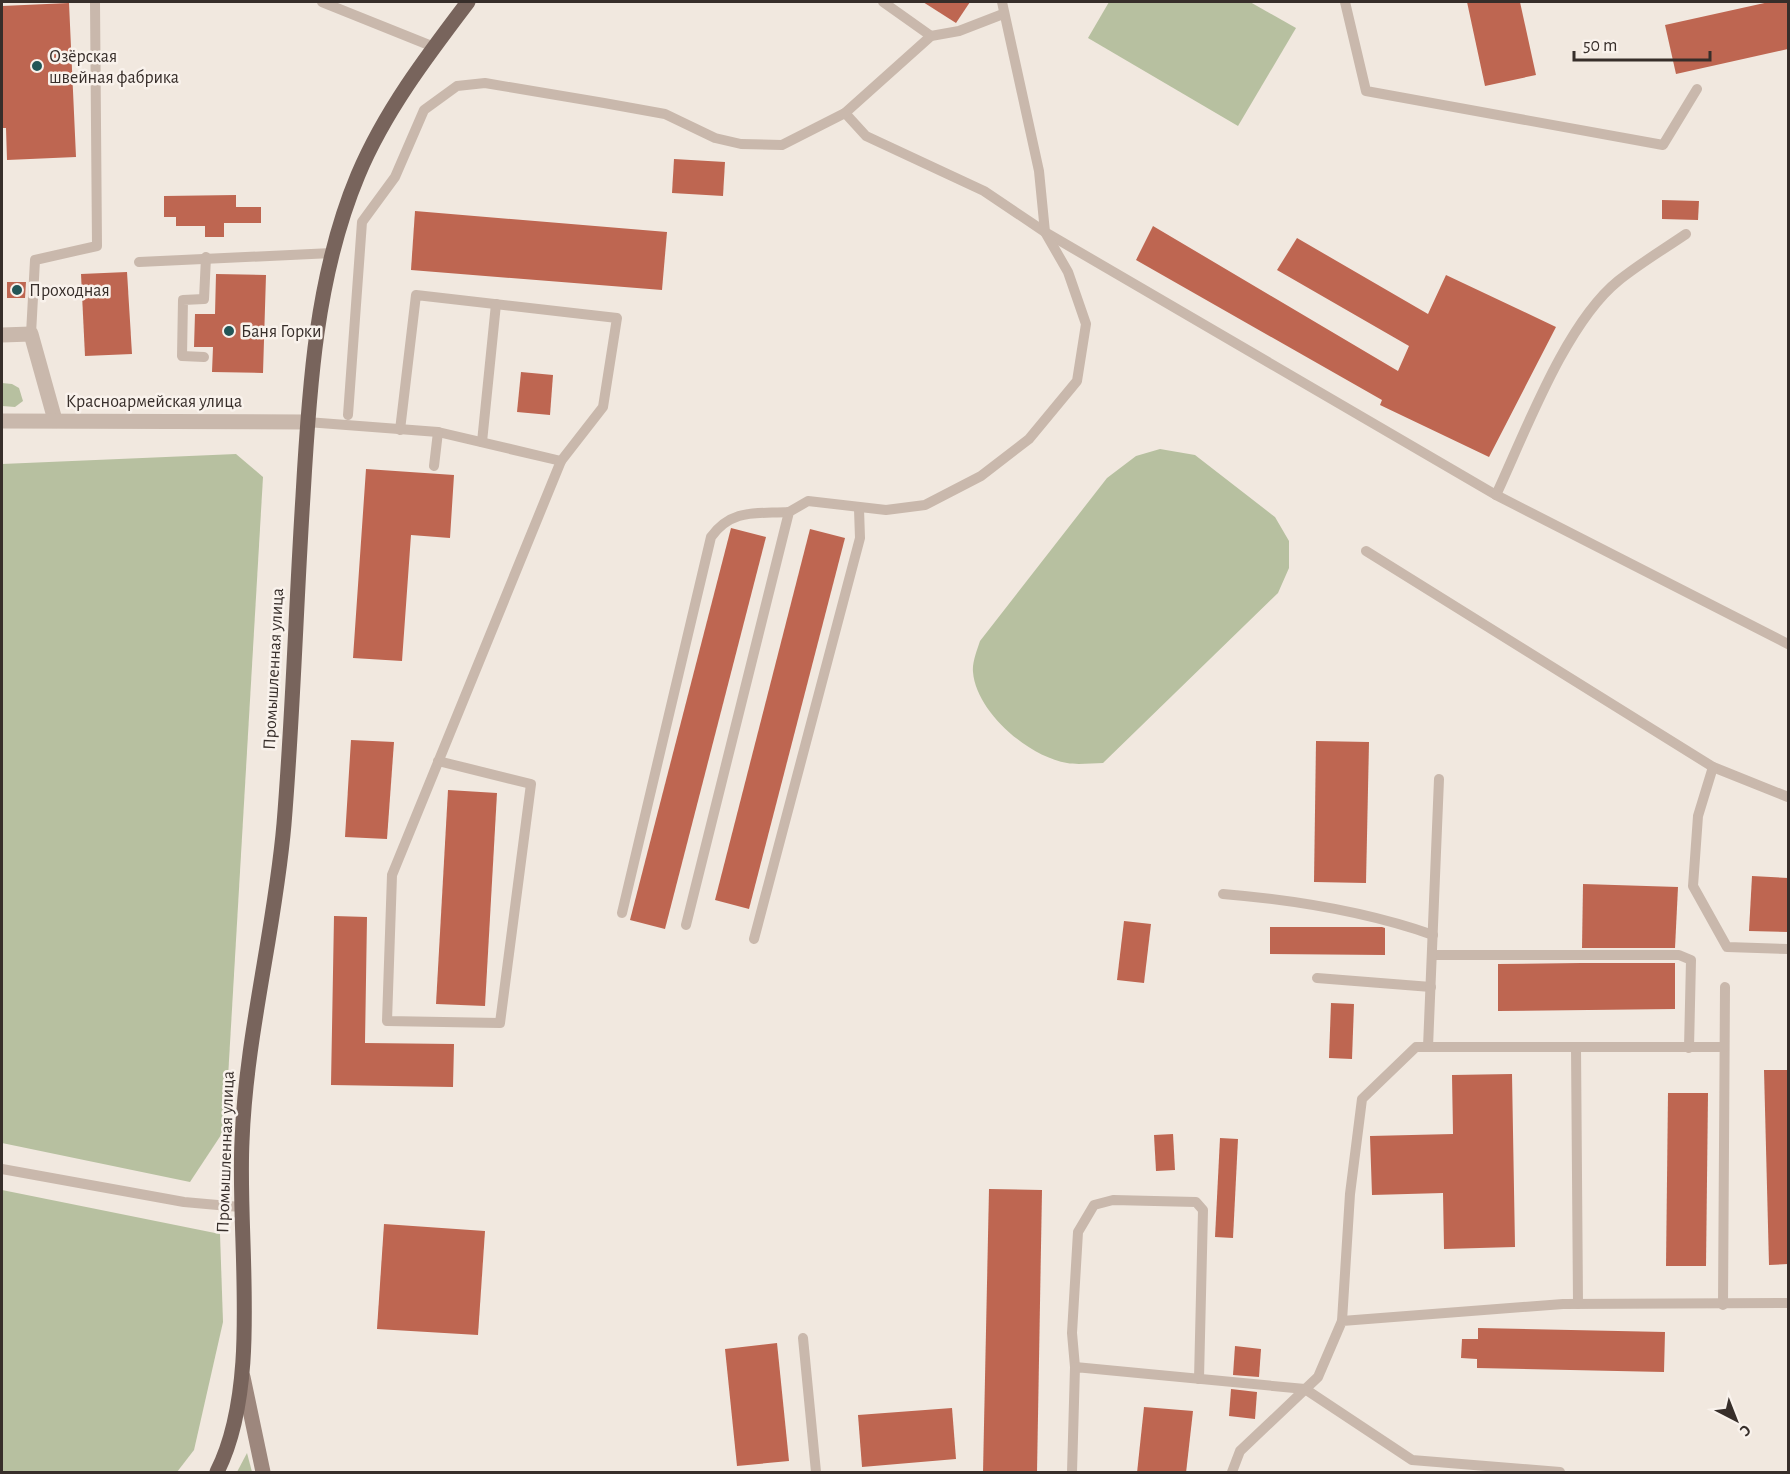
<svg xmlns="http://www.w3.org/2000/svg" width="1790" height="1474" font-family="'Alegreya Sans',sans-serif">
	<rect width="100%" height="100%" fill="#f1e8df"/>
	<!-- green -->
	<g fill="#b7c0a0">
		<polygon points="1109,2 1250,2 1296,28 1238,126 1088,38"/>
		<polygon points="2,383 12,384 19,388 23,401 15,407 2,406"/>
		<path d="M 1160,449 L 1195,455 L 1275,517 L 1289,541 L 1289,568 L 1278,593 L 1103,763 C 1092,763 1078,765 1067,763 C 1029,757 976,712 973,672 C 972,663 977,650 980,641 L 1107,478 L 1136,456 Z"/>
		<polygon points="236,454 263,477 225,1129 190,1182 2,1143 2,464"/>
		<polygon points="2,1190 220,1234 223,1322 194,1450 177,1472 2,1472"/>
		<polygon points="247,1453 252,1472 237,1472"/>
	</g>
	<!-- building -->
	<g fill="#be6651">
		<polygon points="923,2 970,2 956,23"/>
		<polygon points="1467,2 1520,2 1536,75 1485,86"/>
		<polygon points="1769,2 1788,2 1788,49 1676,74 1665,25"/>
		<polygon points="69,3 76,157 7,160 6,128 2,128 2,6"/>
		<polygon points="674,159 725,162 723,196 672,193"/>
		<polygon points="236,195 236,207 261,207 261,223 224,223 224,237 205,237 205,226 176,226 176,217 164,217 164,196"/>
		<polygon points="1662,200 1699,201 1698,220 1662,219"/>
		<polygon points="415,211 667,232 662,290 411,270"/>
		<polygon points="1153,226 1398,371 1409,346 1277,270 1297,238 1428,314 1446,275 1556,327 1489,457 1380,405 1382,400 1136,260"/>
		<polygon points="127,272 132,354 85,356 81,274"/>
		<polygon points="216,274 266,275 263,373 212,372 213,347 194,347 195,314 215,314"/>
		<polygon points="7,282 26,282 25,298 7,298"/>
		<polygon points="521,372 553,375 550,415 517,412"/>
		<polygon points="366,469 454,475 450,538 411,535 402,661 353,658"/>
		<polygon points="731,528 766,537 665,929 630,920"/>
		<polygon points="810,529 845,538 749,909 715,900"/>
		<polygon points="351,740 394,742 387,839 345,837"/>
		<polygon points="1316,741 1369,742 1366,883 1314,882"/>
		<polygon points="448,790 497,793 485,1006 436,1004"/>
		<polygon points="1752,876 1788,878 1788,932 1749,931"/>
		<polygon points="1583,884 1678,887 1675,948 1582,948"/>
		<polygon points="334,916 367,917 365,1043 454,1044 453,1087 331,1085"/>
		<polygon points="1124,921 1151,924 1144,983 1117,980"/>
		<polygon points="1270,927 1382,927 1385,928 1385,955 1270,954"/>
		<polygon points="1581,963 1675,963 1675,1009 1498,1011 1498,964"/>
		<polygon points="1331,1003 1354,1004 1352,1059 1329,1058"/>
		<polygon points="1764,1070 1788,1070 1788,1264 1769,1265"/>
		<polygon points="1512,1074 1515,1247 1444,1249 1443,1193 1372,1195 1370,1136 1453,1134 1452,1075"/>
		<polygon points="1668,1093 1708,1093 1706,1266 1666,1266"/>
		<polygon points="1173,1134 1175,1170 1156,1171 1154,1135"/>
		<polygon points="1220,1138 1238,1139 1233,1238 1215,1237"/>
		<polygon points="989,1189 1042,1190 1037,1473 983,1473"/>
		<polygon points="384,1224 485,1231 478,1335 377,1329"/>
		<polygon points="1478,1328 1665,1332 1664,1372 1477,1368 1477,1359 1461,1358 1462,1339 1478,1339"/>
		<polygon points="777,1343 789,1461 737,1466 725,1349"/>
		<polygon points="1235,1346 1261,1349 1259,1377 1233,1375"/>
		<polygon points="1231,1389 1257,1392 1255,1419 1229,1416"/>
		<polygon points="1144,1407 1193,1411 1186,1473 1137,1473"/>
		<polygon points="952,1408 956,1459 862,1467 858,1415"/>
	</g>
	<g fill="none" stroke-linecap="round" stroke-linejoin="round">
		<!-- lane -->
		<g stroke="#c9b8ac" stroke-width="10">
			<polyline points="322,2 434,47"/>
			<polyline points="883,2 931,36"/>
			<polyline points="1345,2 1366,91 1663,145 1697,89"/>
			<polyline points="845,113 866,136 984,191 1045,232 1496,495 1788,644"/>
			<polyline points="139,262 332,253"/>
			<polyline points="31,334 35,260 97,246 95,2"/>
			<polyline points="204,357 182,356 183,300 204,299 206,257"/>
			<polyline points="348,415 362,222 395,177 424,110 457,86 485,83 604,103 665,114 715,138 741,144 782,145 845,113 931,36 959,31 1003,14"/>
			<polyline points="307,422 438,432 561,461"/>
			<polyline points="400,430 416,295 617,318 603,407 561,461 392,875 387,1021 500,1023 531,784 438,761"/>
			<polyline points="482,442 496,304"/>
			<polyline points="434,466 438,432"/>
			<path d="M 1496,495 C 1525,433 1565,324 1618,281 C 1639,264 1664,249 1686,234"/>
			<polyline points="1366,551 1713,767 1788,797"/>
			<polyline points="1713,767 1698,816 1693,886 1727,947 1788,949"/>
			<path d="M 1223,894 C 1295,900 1365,911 1433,935"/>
			<path d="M 622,913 L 711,537 C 732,508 757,514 789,512"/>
			<polyline points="686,925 789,512 808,501 886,510 925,505 981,476 1029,439 1077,381 1086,324 1068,272 1045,232 1039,171 1002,2"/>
			<polyline points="754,939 860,538 859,509"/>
			<polyline points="1432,955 1679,955 1691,960 1689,1048"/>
			<polyline points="1317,978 1431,987"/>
			<polyline points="1428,1047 1439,779"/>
			<polyline points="1576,1047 1578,1304"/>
			<polyline points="2,1169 184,1202 240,1207"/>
			<polyline points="1723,1305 1725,987"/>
			<polyline points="1342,1321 1350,1194 1362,1099 1416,1047 1724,1047"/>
			<polyline points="803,1338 816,1472"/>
			<polyline points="1075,1367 1072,1333 1078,1232 1094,1205 1113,1200 1196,1202 1203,1210 1199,1379"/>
			<polyline points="1072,1472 1075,1367 1305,1389 1412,1460 1560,1472"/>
			<polyline points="1232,1472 1240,1451 1318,1377 1342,1321 1563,1304 1788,1303"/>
		</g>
		<!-- street -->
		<g stroke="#c9b8ac" stroke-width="15">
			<polyline points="2,335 31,334 55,420"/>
			<polyline points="2,421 307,422"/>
		</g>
		<!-- secondary -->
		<polyline stroke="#9d877d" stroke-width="15" points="243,1377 263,1472"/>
		<!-- primary -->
		<path stroke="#78645c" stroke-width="15" d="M 217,1472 C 262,1383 237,1241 242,1141 C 246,1034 275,930 284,824 C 293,715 296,605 303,496 C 309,389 316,275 358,175 C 385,111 427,56 468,2"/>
	</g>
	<!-- markers -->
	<g fill="#225657" stroke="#f9f2ec" stroke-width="2">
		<circle cx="37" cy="66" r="6"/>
		<circle cx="17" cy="290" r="6"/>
		<circle cx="229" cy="331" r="6"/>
	</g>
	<g text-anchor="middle" stroke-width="5" stroke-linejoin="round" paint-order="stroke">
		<!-- poi labels -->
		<g font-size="18" fill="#372e2a" stroke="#f9f2ec" text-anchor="start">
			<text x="49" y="62">Озёрская<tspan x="49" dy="21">швейная фабрика</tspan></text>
			<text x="29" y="296">Проходная</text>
			<text x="241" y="337">Баня Горки</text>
		</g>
		<!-- street labels -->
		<g font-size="18" fill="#372e2a" stroke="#f9f2ec">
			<text x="154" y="407">Красноармейская улица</text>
			<text transform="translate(273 669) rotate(-87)" y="6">Промышленная улица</text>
			<text transform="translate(225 1152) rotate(-88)" y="6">Промышленная улица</text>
		</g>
	</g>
	<!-- border -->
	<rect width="1790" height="1474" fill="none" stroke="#372e2a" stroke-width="6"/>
	<!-- north arrow -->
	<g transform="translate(1736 1420) rotate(138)" stroke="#f9f2ec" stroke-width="4.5" paint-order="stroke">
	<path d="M0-4.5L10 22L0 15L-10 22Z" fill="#372e2a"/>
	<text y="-9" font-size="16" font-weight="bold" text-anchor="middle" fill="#372e2a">С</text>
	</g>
	<!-- scale -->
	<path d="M1574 51v9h136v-9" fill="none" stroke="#372e2a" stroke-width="3"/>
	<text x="1583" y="51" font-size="18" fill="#372e2a" stroke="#f9f2ec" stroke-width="4.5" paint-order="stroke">50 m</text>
</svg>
